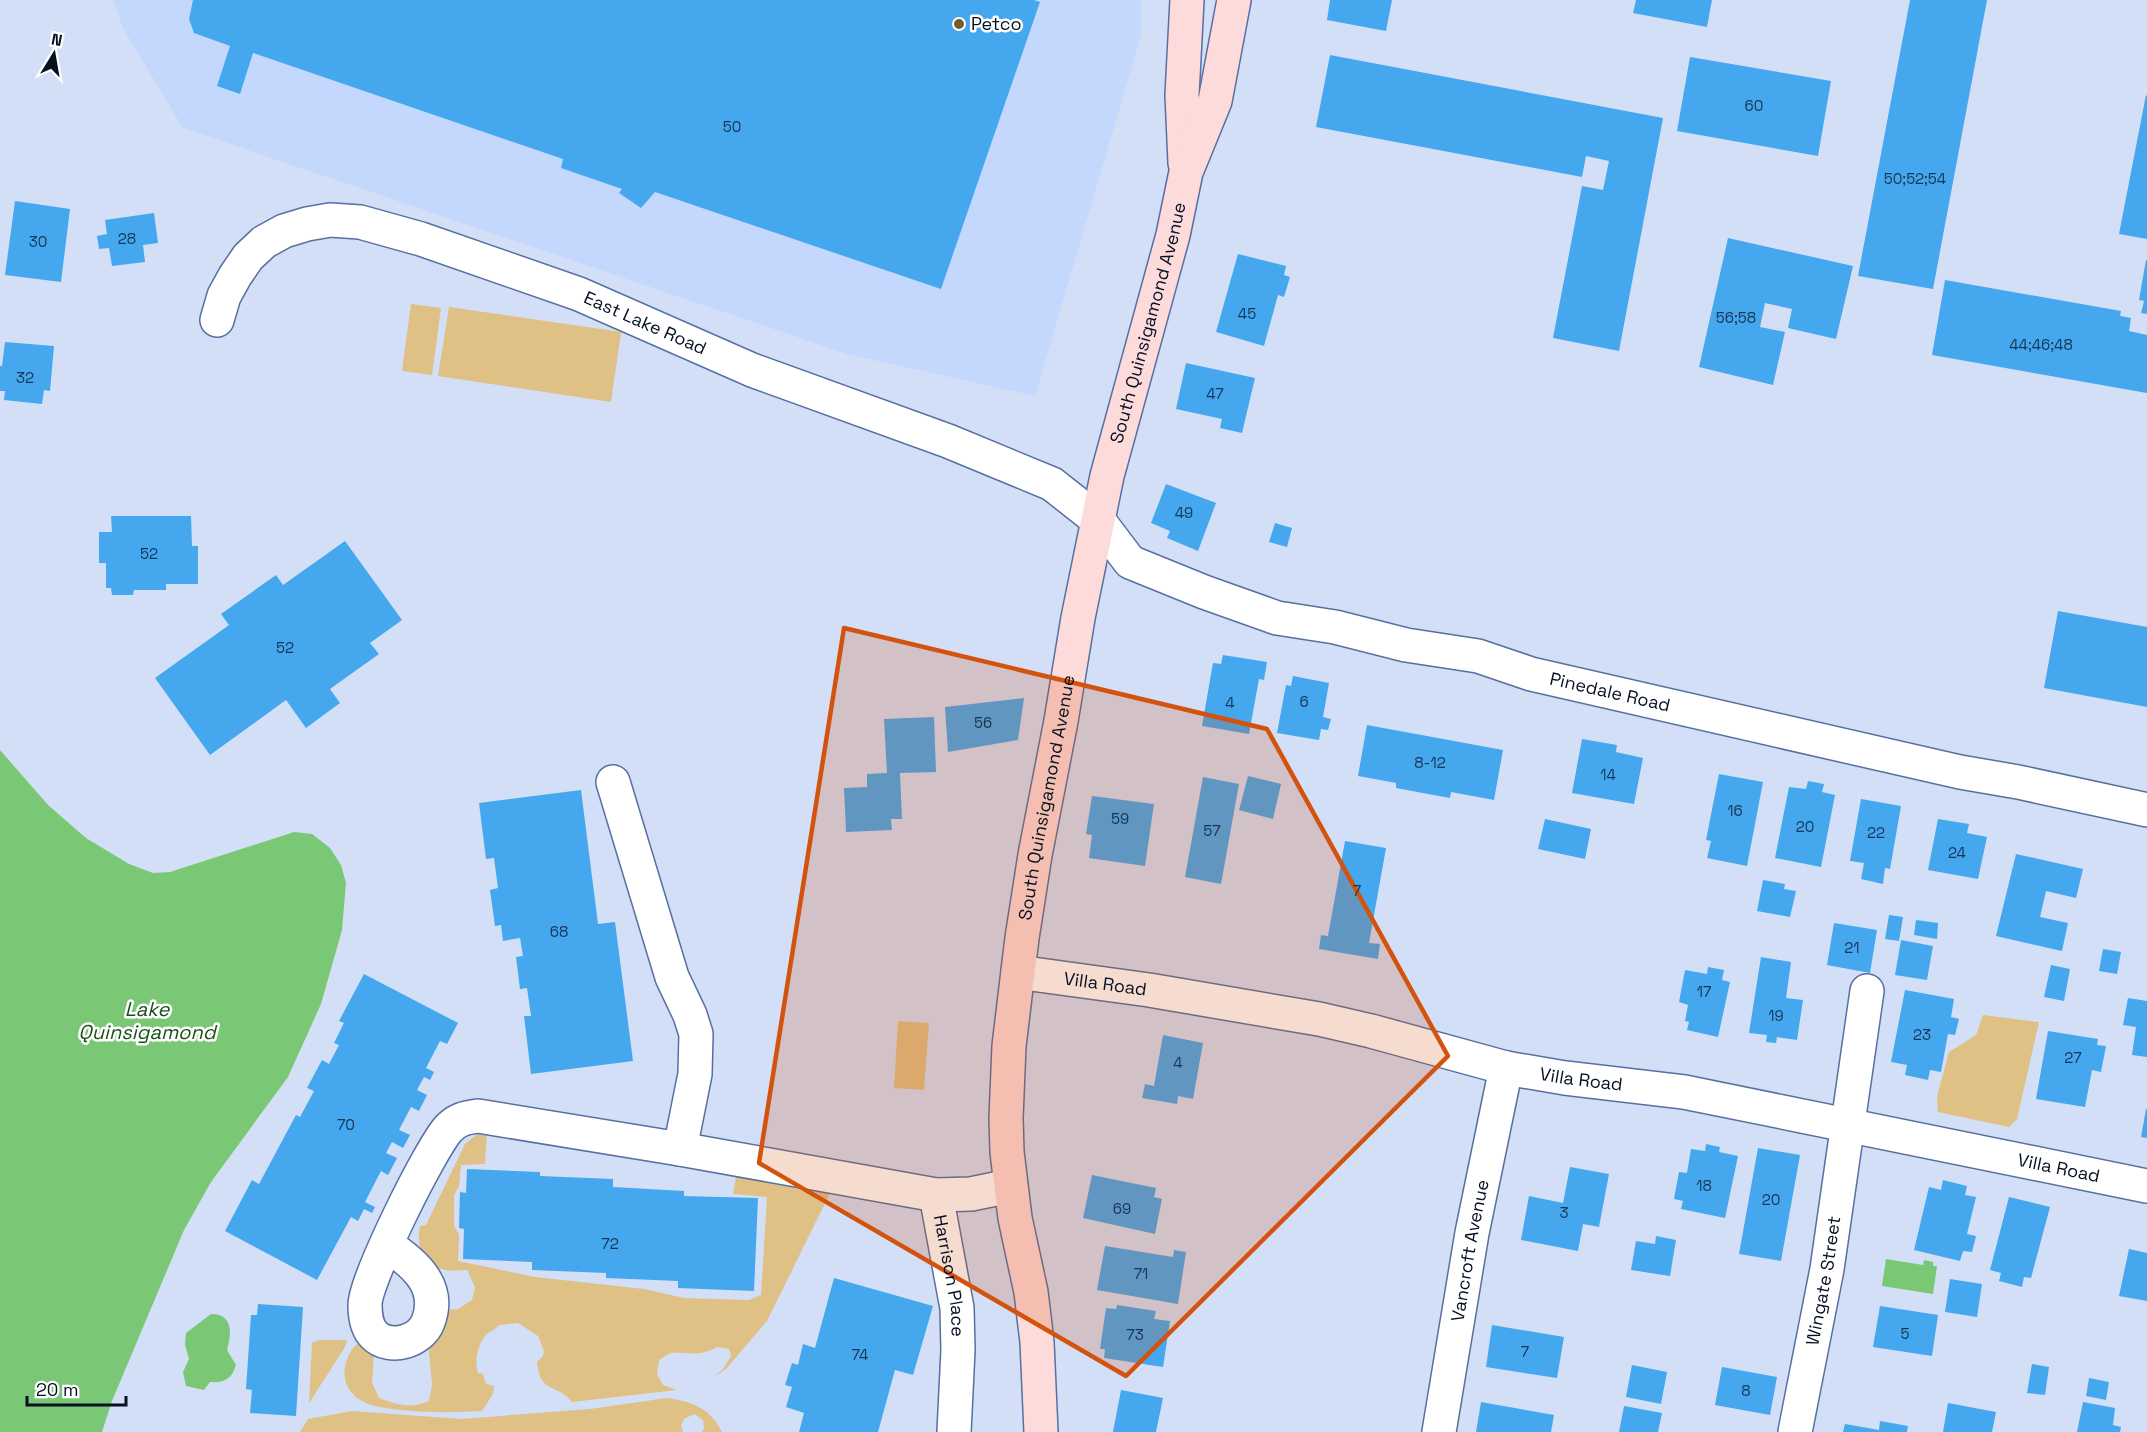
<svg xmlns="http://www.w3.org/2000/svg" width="2147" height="1432" font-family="'Space Grotesk',sans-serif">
	<rect width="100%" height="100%" fill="#d3dff6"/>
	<!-- built -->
	<polygon fill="#c4d8fe" points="113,0 1141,0 1141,36 1035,396 847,354 183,128 123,28"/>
	<!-- green -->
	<g fill="#dfc085">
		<polygon points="411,304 441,308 432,375 402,371"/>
		<polygon points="449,307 621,332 611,402 438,376"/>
		<polygon points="1983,1015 2039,1022 2017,1119 2009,1127 1938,1112 1937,1097 1949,1052 1976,1035"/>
		<polygon points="898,1021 929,1023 924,1090 894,1088"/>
		<path d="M 480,1132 L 487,1132 L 485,1164 L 461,1165 L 459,1186 L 454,1195 L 454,1226 L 459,1234 L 458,1261 L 535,1277 L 644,1289 L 684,1298 L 749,1300 L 761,1295 L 767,1197 L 733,1194 L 738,1165 L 833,1187 L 767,1321 L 726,1369 L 714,1377 L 723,1369 L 731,1356 L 729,1349 L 717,1347 C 699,1357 690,1352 670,1353 L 659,1360 L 657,1374 L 663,1385 L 677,1390 L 572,1402 C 558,1383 540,1395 537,1362 L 543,1356 L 544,1351 L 538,1336 L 518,1323 L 499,1325 C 495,1330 492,1330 487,1334 C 478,1342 474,1362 478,1373 L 483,1374 L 486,1384 L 494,1386 L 493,1394 L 482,1411 C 449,1413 407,1413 375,1406 C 350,1400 338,1380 348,1357 C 352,1349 355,1343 364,1342 L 374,1352 L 372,1383 L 379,1398 C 398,1405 410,1409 429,1401 L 432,1384 L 429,1352 L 431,1339 L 443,1325 L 448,1310 L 458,1309 L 472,1300 L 475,1287 L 467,1270 C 459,1270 449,1272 442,1269 C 422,1264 416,1245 420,1226 L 426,1225 L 465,1144 Z"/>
		<polygon points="319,1340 347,1340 345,1347 309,1403 312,1343"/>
		<path d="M 667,1398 C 693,1402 709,1407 722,1432 L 702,1432 L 704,1428 L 703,1420 L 694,1414 L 684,1419 L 681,1426 L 683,1432 L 300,1432 L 308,1419 L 352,1411 L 461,1419 L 590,1409 Z"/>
	</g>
	<!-- water -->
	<g fill="#7ac876">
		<polygon points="0,750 48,805 86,838 129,864 153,873 170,872 294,832 312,834 330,848 341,865 346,883 342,930 321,1004 288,1077 211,1182 184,1230 112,1401 102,1432 0,1432"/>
		<polygon points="1886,1259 1923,1265 1924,1260 1933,1262 1933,1266 1937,1266 1933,1294 1882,1286"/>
		<path d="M 211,1314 C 233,1314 232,1333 227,1350 L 236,1365 C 232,1379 224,1383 210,1382 L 204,1390 L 186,1386 L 183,1372 L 189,1359 L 185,1345 L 186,1333 Z"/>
	</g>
	<!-- building -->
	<g fill="#45a8ee">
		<polygon points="193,0 1034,0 1040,2 941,289 655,192 641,208 619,193 622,189 561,168 563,159 253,53 240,94 217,86 230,46 194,33 189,19"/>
		<polygon points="1330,0 1392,0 1386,31 1327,20"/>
		<polygon points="1636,0 1712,0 1707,27 1633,13"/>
		<polygon points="1910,0 1987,0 1933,289 1858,276"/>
		<polygon points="1330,55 1663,118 1619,351 1553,338 1582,186 1603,190 1609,161 1586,156 1582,177 1316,127"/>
		<polygon points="1690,57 1831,81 1818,156 1677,131"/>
		<polygon points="2146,95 2147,96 2147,239 2119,234"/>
		<polygon points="15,201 70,209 61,282 5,275"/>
		<polygon points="154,213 158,243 143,245 145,262 112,266 109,248 99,249 97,236 107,234 105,220"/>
		<polygon points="1728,238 1853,266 1836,339 1788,328 1792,309 1765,303 1760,327 1785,332 1773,385 1699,367"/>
		<polygon points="1238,254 1286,266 1284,275 1290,277 1284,297 1278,295 1264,346 1216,332"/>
		<polygon points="2146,260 2147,260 2147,314 2141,313 2144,301 2139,300"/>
		<polygon points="1945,280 2121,311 2120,316 2131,318 2129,331 2147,335 2147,393 1932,355"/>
		<polygon points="5,342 54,346 50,391 44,390 42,404 4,400 5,391 0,391 0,366 2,366"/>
		<polygon points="1186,363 1255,378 1242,433 1220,428 1222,419 1176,409"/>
		<polygon points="1166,484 1216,503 1198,551 1167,538 1170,531 1151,523"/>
		<polygon points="111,516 191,516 192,546 198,546 198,584 166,584 166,590 134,590 133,595 112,595 111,588 106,588 106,563 99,563 99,532 112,532"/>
		<polygon points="1275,523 1292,528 1287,547 1269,542"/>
		<polygon points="345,541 402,620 370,643 379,654 330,689 340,703 306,728 286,700 210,755 155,678 229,625 221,614 276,575 283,585"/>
		<polygon points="2058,611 2147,627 2147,707 2044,688"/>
		<polygon points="1223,655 1267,662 1264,680 1259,679 1249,734 1202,726 1213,663 1221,664"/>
		<polygon points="1293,676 1329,683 1323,717 1331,719 1328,730 1321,729 1319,740 1277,733 1286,685 1291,686"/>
		<polygon points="1024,698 1018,740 948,752 945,707"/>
		<polygon points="934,717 936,772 900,773 902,819 891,819 892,830 846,832 844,788 867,787 867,774 887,773 884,719"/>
		<polygon points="1367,725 1503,750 1494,800 1451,792 1450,798 1428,794 1396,788 1396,783 1358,776"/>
		<polygon points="1582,739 1617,745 1616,752 1643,758 1634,804 1572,793"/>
		<polygon points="1719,774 1763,782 1747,866 1707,858 1711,841 1706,840"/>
		<polygon points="1248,776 1281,784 1273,819 1239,810"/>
		<polygon points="1203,777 1239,784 1221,884 1185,877"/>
		<polygon points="1808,781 1824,784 1822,792 1835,795 1821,867 1775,858 1789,787 1806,789"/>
		<polygon points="581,790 598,924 615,922 633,1061 531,1074 524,1016 531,1016 527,988 520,989 516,957 523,956 520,938 503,941 501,925 495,926 490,890 498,888 494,858 486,859 479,803"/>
		<polygon points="1092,796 1154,804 1145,866 1089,858 1092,835 1086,834"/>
		<polygon points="1861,799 1901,806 1890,869 1885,868 1883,884 1861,879 1864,863 1850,861"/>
		<polygon points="1545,819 1591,829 1585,859 1538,849"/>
		<polygon points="1938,819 1969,824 1967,833 1987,837 1978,879 1928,870"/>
		<polygon points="1345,841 1386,848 1369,943 1380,944 1378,959 1319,949 1321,935 1328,936"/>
		<polygon points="2016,854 2083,869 2076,898 2046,891 2040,917 2068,923 2062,951 1996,936"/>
		<polygon points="1763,880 1785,884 1784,889 1796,891 1790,917 1757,911"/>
		<polygon points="1889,915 1903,917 1899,941 1885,939"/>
		<polygon points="1916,920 1938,923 1937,939 1914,935"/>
		<polygon points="1834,923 1877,930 1870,973 1827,965"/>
		<polygon points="1901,940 1933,946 1927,980 1895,975"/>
		<polygon points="2103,949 2121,952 2117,974 2099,971"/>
		<polygon points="1761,957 1791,962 1786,998 1803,1000 1797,1040 1777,1037 1776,1043 1766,1042 1767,1035 1749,1033"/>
		<polygon points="2051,965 2070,969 2064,1001 2044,997"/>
		<polygon points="1708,967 1724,970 1722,980 1730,982 1718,1037 1687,1030 1689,1022 1685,1021 1688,1005 1679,1002 1685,970 1707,974"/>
		<polygon points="364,974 458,1023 447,1044 440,1041 426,1068 434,1072 430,1080 424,1077 417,1090 427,1095 419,1111 411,1107 399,1130 410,1135 403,1148 392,1142 386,1153 397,1158 388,1175 381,1171 365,1202 375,1207 372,1213 364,1209 358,1221 351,1217 317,1280 225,1231 252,1180 259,1184 296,1115 300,1117 314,1091 307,1088 322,1060 329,1064 339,1045 334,1043 344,1023 339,1021"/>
		<polygon points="1905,990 1954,999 1951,1017 1959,1019 1955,1035 1948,1034 1941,1072 1930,1070 1928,1080 1905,1075 1907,1065 1891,1062"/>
		<polygon points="2128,998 2147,1001 2147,1057 2132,1055 2136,1027 2123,1025"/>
		<polygon points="2048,1031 2098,1039 2097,1045 2106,1046 2101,1072 2092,1070 2085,1107 2036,1099"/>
		<polygon points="1163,1035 1203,1043 1193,1099 1178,1096 1177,1104 1142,1098 1145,1084 1154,1086"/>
		<polygon points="2146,1109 2147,1109 2147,1138 2141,1137"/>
		<polygon points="1706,1144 1720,1147 1719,1152 1738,1156 1725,1218 1681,1209 1683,1201 1674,1199 1679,1172 1687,1173 1691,1149 1705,1151"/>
		<polygon points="1758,1148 1800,1155 1781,1261 1739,1254"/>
		<polygon points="1570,1167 1609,1174 1599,1227 1583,1224 1578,1251 1521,1240 1529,1196 1563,1203"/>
		<polygon points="467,1169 540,1172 540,1176 613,1179 613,1187 684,1191 684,1196 758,1198 754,1291 678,1288 678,1281 606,1278 606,1273 532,1270 532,1262 463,1259 464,1229 459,1228 460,1192 466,1193"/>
		<polygon points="1092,1175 1156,1188 1154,1197 1162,1199 1155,1234 1083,1218"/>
		<polygon points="1943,1180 1967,1186 1965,1195 1976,1197 1967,1234 1976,1236 1972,1252 1963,1251 1960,1261 1914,1250 1929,1187 1941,1190"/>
		<polygon points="2009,1197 2050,1207 2031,1278 2024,1277 2022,1287 1999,1281 2001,1273 1990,1270"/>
		<polygon points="1656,1236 1676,1240 1670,1276 1631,1270 1636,1241 1655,1244"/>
		<polygon points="1105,1246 1173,1257 1174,1250 1186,1252 1178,1304 1097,1290"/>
		<polygon points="2129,1249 2147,1253 2147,1301 2119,1296"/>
		<polygon points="834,1278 933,1306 913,1375 895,1370 878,1432 799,1432 804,1413 786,1407 792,1387 785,1385 792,1363 798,1365 803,1344 815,1348"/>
		<polygon points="1950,1279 1982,1284 1977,1317 1945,1312"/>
		<polygon points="258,1304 303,1307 296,1416 250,1413 252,1390 246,1389 251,1315 257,1315"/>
		<polygon points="1117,1305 1156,1311 1154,1319 1170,1321 1163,1367 1104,1358 1105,1349 1100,1349 1106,1308 1116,1309"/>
		<polygon points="1880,1306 1938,1315 1932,1356 1873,1347"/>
		<polygon points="1492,1325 1564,1337 1557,1378 1486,1367"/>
		<polygon points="2032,1364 2049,1367 2045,1395 2027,1393"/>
		<polygon points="1632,1365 1667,1372 1661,1404 1626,1397"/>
		<polygon points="1722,1367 1777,1377 1770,1415 1715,1405"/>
		<polygon points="2089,1378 2109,1382 2106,1400 2086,1396"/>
		<polygon points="1121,1390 1163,1398 1156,1432 1113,1432"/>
		<polygon points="1481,1402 1554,1415 1551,1432 1476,1432"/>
		<polygon points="2083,1402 2115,1408 2113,1425 2121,1427 2120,1432 2077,1432"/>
		<polygon points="1948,1403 1996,1412 1992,1432 1943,1432"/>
		<polygon points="1624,1406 1662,1413 1658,1432 1619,1432"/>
		<polygon points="1880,1421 1908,1426 1907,1432 1843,1432 1845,1424 1879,1430"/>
	</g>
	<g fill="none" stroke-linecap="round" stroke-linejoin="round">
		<defs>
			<g id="minor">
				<path id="s1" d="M 217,320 L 224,296 L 235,276 L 248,257 L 264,242 L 284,231 L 307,224 L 330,220 L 360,222 L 421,239 L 579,294 L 752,370 L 948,441 L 1052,484 L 1099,521 L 1130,562 L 1204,592 L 1277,618 L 1335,627 L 1406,645 L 1478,656 L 1531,674 L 1960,772 L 2018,782 L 2147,810"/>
				<polyline points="613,782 672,977 690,1015 696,1034 695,1074 680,1149 936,1195 971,1194 1010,1186"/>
				<path id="s2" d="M 1018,972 L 1149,990 L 1319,1019 L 1371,1031 L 1506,1068 L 1565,1078 L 1684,1092 L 2147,1186"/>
				<path id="s3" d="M 936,1195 L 957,1308 L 958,1350 L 954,1432"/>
				<path d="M 387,1245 C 414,1263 442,1286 428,1322 C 421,1341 390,1351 374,1335 C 367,1328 365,1315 365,1305 C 365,1280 431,1147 449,1128 C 458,1119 465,1118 478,1116 L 680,1149"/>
				<path id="s4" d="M 1439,1432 L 1472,1233 L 1506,1068"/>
				<path id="s5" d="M 1795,1432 L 1827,1269 L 1867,991"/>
			</g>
			<g id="secondary">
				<polyline points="1185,163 1182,95 1187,0"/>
				<path id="s6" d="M 1041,1432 L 1037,1342 L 1031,1292 L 1015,1218 L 1007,1152 L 1006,1118 L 1009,1046 L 1022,938 L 1035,855 L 1061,721 L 1078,618 L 1107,476 L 1173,235 L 1186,172 L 1215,101 L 1234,0"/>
			</g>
		</defs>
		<!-- minor casing -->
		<use href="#minor" stroke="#5670a2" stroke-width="36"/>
		<!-- secondary casing -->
		<use href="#secondary" stroke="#5670a2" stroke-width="36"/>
		<!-- minor -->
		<use href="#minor" stroke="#fff" stroke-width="33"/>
		<!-- secondary -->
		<use href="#secondary" stroke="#fddbda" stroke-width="33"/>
	</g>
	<!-- marked area -->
	<path fill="#d2520e" fill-opacity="0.2" stroke="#d2520e" stroke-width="4.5" stroke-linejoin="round" d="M 844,628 L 1267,729 L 1448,1056 L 1126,1376 L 759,1163 Z"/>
	<!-- markers -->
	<circle fill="#755d2e" stroke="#fff" stroke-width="2" cx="959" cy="24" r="6"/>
	<g text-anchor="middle" stroke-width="5" stroke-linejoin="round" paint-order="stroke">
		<!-- number labels -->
		<g font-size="15" fill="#163656">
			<text x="1754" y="111">60</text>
			<text x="732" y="132">50</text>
			<text x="1915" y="184">50;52;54</text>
			<text x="127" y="244">28</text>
			<text x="38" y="247">30</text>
			<text x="1247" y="319">45</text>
			<text x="1736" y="323">56;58</text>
			<text x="2041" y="350">44;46;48</text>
			<text x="25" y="383">32</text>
			<text x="1215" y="399">47</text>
			<text x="1184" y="518">49</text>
			<text x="149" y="559">52</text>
			<text x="285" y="653">52</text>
			<text x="1304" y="707">6</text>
			<text x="1230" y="708">4</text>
			<text x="983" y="728">56</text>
			<text x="1430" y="768">8-12</text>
			<text x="1608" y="780">14</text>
			<text x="1735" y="816">16</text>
			<text x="1120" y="824">59</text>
			<text x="1805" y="832">20</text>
			<text x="1212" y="836">57</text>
			<text x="1876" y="838">22</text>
			<text x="1957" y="858">24</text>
			<text x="1357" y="896">7</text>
			<text x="559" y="937">68</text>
			<text x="1852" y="953">21</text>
			<text x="1704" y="997">17</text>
			<text x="1776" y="1021">19</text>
			<text x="1922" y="1040">23</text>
			<text x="2073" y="1063">27</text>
			<text x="1178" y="1068">4</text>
			<text x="346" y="1130">70</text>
			<text x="1704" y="1191">18</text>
			<text x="1771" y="1205">20</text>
			<text x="1122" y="1214">69</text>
			<text x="1564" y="1218">3</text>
			<text x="610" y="1249">72</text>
			<text x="1141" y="1279">71</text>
			<text x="1905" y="1339">5</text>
			<text x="1135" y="1340">73</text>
			<text x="1525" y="1357">7</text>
			<text x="860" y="1360">74</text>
			<text x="1746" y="1396">8</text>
		</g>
		<!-- poi labels -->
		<g font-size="18" fill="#071023" stroke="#fff" text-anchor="start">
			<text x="971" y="30">Petco</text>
		</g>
		<!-- street labels -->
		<g font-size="18" fill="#071023" stroke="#fff">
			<text dy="6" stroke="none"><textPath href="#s6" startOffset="1126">South Quinsigamond Avenue</textPath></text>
			<text dy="6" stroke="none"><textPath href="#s1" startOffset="496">East Lake Road</textPath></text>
			<text dy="6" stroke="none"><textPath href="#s1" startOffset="1544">Pinedale Road</textPath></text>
			<text dy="6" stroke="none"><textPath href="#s6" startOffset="640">South Quinsigamond Avenue</textPath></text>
			<text dy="6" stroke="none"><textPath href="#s2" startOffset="88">Villa Road</textPath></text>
			<text dy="6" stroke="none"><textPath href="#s2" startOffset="574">Villa Road</textPath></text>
			<text dy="6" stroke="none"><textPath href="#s2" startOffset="1060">Villa Road</textPath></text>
			<text dy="6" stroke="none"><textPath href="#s4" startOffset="184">Vancroft Avenue</textPath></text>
			<text dy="6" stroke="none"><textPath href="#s3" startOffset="82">Harrison Place</textPath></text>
			<text dy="6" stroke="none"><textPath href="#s5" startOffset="154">Wingate Street</textPath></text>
		</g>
		<!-- water labels -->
		<g font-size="20" font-style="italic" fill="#1b4f1a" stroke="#fff">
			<text x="147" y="1016">Lake<tspan x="147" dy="23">Quinsigamond</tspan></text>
		</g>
	</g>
	<!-- north arrow -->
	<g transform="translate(54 54) rotate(11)" stroke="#ffffff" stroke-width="4.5" paint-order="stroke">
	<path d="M0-4.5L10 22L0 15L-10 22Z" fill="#071023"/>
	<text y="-9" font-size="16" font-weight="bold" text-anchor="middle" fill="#071023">N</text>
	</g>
	<!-- scale -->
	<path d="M27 1396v9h99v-9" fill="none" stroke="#071023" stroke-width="3"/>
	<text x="36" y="1396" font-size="18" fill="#071023" stroke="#ffffff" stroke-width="4.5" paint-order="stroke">20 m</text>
</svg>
